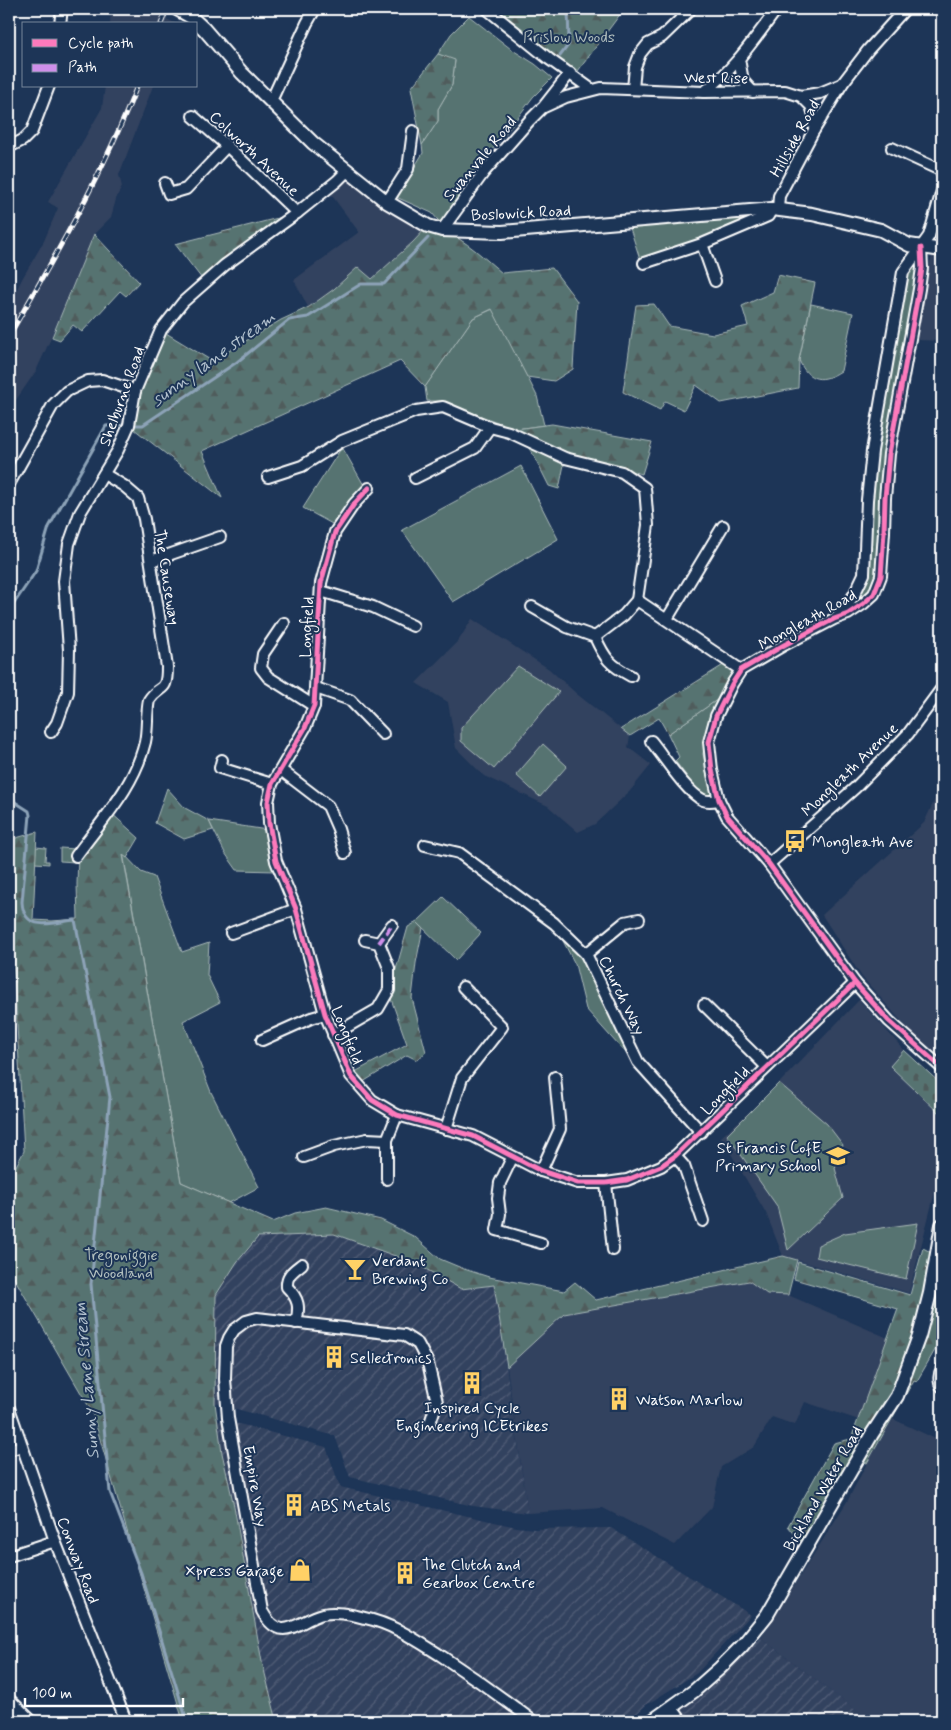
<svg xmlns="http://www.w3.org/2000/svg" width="951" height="1730" font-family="Mynerve,sans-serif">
	<defs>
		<pattern id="industrial-furrows" width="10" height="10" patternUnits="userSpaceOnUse" patternTransform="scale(1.25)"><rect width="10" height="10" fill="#33425f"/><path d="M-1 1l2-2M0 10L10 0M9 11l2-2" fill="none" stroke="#525e77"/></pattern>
		<pattern id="forest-firs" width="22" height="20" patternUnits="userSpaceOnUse" patternTransform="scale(1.25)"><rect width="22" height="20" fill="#567371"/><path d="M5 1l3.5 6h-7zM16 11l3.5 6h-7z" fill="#505c5b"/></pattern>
		<pattern id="cemetery-stones" width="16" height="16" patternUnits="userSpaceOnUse" patternTransform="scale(1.25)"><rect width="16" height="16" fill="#567371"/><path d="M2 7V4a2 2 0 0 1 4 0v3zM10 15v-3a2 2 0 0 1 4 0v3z" fill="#505c5b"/></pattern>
	</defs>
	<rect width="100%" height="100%" fill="#1d3557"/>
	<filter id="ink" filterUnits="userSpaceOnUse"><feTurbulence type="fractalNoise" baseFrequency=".02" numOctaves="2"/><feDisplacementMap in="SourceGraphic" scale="10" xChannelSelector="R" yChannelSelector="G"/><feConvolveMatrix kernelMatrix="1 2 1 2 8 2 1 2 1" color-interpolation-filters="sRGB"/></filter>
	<g filter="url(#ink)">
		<!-- built -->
		<g fill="#33425f">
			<polygon points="111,9 134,9 160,16 177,24 110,24"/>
			<polygon points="105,86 153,86 119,175 122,187 117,196 111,217 94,234 52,336 36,371 9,410 9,305 22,279 44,241 58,208 48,202 102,108"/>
			<polygon points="347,171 428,226 413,242 372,279 334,289 308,307 294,280 359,232 327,189"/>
			<polygon points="942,235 942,341 917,340 930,262 938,241"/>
			<polygon points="472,619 549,669 578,695 630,736 628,747 651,765 630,791 595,824 578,832 548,806 484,776 456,748 448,702 416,683 459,640"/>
			<polygon points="942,789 942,1058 910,1031 862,977 822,915 924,823 936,797"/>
			<polygon points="859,1000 904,1050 890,1066 942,1117 942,1176 935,1192 909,1293 783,1256 766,1213 721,1137 762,1101"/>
			<polygon points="749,1281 767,1294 788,1295 888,1338 859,1420 805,1402 795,1425 772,1417 754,1447 721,1467 712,1507 675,1545 603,1508 528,1513 507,1367 564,1314"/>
			<polygon points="893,1419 942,1442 942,1721 870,1721 761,1638 848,1500 867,1463"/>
		</g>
		<!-- industrial -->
		<g fill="url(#industrial-furrows)">
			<polygon points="334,1234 415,1263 461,1289 494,1285 528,1513 473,1506 350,1477 335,1436 215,1403 216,1295 237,1262 258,1237"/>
			<polygon points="217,1421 239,1424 326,1447 340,1487 516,1527 534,1529 611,1528 751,1615 697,1673 646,1705 629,1721 277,1721 262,1662 234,1506 222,1453"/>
			<polygon points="761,1638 870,1721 666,1721"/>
		</g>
		<!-- green -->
		<g fill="#567371" stroke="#aab9b8">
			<polygon points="469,16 511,49 535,64 552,78 533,97 506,133 482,162 443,226 432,213 396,197 423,153 422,145 438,121 438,109 452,85 455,61 438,54 451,34"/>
			<polygon points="765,212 707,237 640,259 629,225"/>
			<polygon points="918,256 919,270 880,498 877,576 871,591 851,607 867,574 870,502 874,465 907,272"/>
			<path d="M 811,304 L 853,313 L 841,371 C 823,383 808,382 799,360 Z"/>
			<polygon points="493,309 537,396 544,425 516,429 441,401 427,401 425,387 473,318"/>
			<polygon points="342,447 365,487 334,525 303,508"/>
			<polygon points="521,466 558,539 453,602 402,530"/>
			<polygon points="518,666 559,692 494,769 461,741 461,728"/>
			<polygon points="721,697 708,722 703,754 713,794 702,796 675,761 679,757 668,734"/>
			<polygon points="543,744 567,766 540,797 516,775"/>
			<polygon points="209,821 267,830 275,871 237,870 225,853"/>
			<polygon points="36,847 46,848 45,861 49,861 49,864 35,863"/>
			<polygon points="60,848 76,849 75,862 60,861"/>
			<polygon points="123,853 141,872 154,877 182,952 209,943 207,975 220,1002 183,1021 211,1092 259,1187 229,1203 181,1182"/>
			<polygon points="443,897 481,933 456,960 417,922"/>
			<polygon points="563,936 586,959 630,1051 628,1054 619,1046 586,1009 575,964 561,937"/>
			<polygon points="779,1083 827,1124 843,1145 835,1168 843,1198 788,1250 777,1206 727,1135"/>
			<polygon points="918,1223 906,1279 816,1257 818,1245 845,1233"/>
		</g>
		<!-- forest -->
		<g fill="url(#forest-firs)" stroke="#aab9b8">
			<polygon points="487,9 624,9 575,75"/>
			<polygon points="438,54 455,60 452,85 438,109 438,121 422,145 411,88"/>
			<polygon points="286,216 202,279 175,244"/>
			<path d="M 428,226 C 460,234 477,252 502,273 L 552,268 L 577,301 L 573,369 L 554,381 L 527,377 L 492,309 L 473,318 L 425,387 L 400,361 L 202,451 L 222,498 L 129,425 L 135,391 L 161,330 L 212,361 L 281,320 L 309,307 L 334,289 L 358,267 L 372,279 L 413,242 Z"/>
			<polygon points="94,234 139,282 126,296 120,291 82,332 73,325 60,340 52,337"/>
			<polygon points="778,275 815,283 799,360 798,388 721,403 696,385 684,410 665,401 660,410 623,392 636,305 654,304 669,326 713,334 748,326 742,306 773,292"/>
			<polygon points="552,424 652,442 642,474 566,455 559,489 549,486 534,456 516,429"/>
			<polygon points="725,664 736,671 721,697 668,734 659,718 630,736 621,729"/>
			<polygon points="167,788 185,808 209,821 213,830 184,839 155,823"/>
			<polygon points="110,812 139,838 127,858 123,855 181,1182 273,1222 295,1213 326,1207 381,1220 415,1237 440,1259 464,1269 489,1277 564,1291 575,1282 596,1300 783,1256 797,1260 788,1295 767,1294 749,1281 564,1314 507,1367 494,1285 461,1289 415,1263 334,1234 258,1237 237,1262 216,1295 215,1403 222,1453 234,1506 262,1662 277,1721 183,1721 92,1412 9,1269 9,1179 24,1151 13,953 9,935 9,840 37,832 33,920 52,921 78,919 77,884 78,856"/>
			<polygon points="417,922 423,928 416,963 412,998 426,1052 417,1060 407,1055 363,1082 355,1072 407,1044 391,999 395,973 408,927"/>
			<polygon points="923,1248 942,1258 942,1338 917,1381 914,1380 867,1463 854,1459 802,1543 788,1526 834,1443 851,1439 898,1309 794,1279 798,1262 910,1295"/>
		</g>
		<!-- cemetery -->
		<polygon fill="url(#cemetery-stones)" stroke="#aab9b8" points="904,1050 942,1085 942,1116 890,1066"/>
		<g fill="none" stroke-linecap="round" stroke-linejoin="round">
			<!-- stream -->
			<g stroke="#8da3b8" stroke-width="3">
				<polyline points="560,56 569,44 568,9"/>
				<polyline points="137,425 143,425 237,362 289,320 308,317 361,284 384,284 428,238"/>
				<polyline points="9,611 36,571 49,527 106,426 120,425"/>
				<polyline points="9,756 14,765 9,773"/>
				<path d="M 9,787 L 15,802 L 29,811 L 30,815 L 22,902 C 24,934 54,922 75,920 L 110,1097 L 91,1284 L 110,1492 L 141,1573 L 187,1721"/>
			</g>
			<defs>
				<g id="minor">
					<polyline points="487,9 549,59 591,89"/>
					<polyline points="60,24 62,9"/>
					<polyline points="739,59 743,81 753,92"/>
					<polyline points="633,89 635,67 640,54 648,44 662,37 691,9"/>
					<path d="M 704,92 C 734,70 755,38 777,9"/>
					<polyline points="801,96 820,93 842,84"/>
					<polyline points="271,101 307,23 315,9"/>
					<polyline points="544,106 570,73"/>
					<polyline points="193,116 227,146 297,213"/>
					<polyline points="9,147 23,140 32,131 49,86"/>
					<polyline points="892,148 942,171"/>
					<polyline points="165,183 169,194 186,189 227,146"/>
					<polyline points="387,202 408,169 413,131"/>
					<polyline points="778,209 779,196 814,130 842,84 868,50 905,9"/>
					<polyline points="442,230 484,172 529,121 542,108 566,97 601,88 704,92 785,91 801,96 811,106 815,118 814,130"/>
					<polyline points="702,244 715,281"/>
					<polyline points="921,248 922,268 919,289 889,454 885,498 884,532 881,576 874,594 863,604 848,614 834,619 784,645 741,670 732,684 716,716 709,742 712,770 719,800 727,816 769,864 855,983 889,1021 942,1068"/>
					<polyline points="644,263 702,244 768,216 772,209"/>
					<polyline points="268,477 302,466 342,441 416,411 443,407 490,427 509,432 565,458 622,472 645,488 648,525 637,600"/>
					<polyline points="415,478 475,448 490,427"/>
					<polyline points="9,484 53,405 67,391 88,381 102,380 135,391"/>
					<polyline points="369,488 354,504 335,532 321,583 314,706 305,728 272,784 268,802 269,823 276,861 296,909 325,1014 351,1076 372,1100 397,1115 473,1136 541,1171 578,1183 606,1183 627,1180 661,1166 675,1156 855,983"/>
					<polyline points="151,561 220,537"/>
					<polyline points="321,591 373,607 413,626"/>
					<path d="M 532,607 L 567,627 L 595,637 C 605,659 610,665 631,676"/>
					<polyline points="836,617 845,608 854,595 864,574 867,500 872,451 903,272 929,236 942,191"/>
					<polyline points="667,619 723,526"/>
					<polyline points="284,623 263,654 261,668 268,677 314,706"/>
					<polyline points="595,637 624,615 637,600 741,670"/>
					<polyline points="316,688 350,700 383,734"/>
					<polyline points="51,732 57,723 68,692 69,650 64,581 69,544 80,513 118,450 129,425 135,391 161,330 183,302 225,265 297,213 337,181 347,171"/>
					<path d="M 651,741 C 664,757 686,792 703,800 C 708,802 713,801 719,800"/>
					<polyline points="222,760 220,768 272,784"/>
					<polyline points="281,770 328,806 338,829 345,853"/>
					<polyline points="425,845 459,853 554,923 586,954 638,1062 701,1132"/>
					<path d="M 76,856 C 102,820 135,786 145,742 C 148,728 146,714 149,700 C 160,683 167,695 167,667 L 144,519 L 138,498 L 124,486 L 104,474"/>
					<polyline points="769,864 855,788 908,734 942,688"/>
					<polyline points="231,933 296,909"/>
					<polyline points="379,943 392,925"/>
					<polyline points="586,954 625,922 639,919"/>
					<polyline points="704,1005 767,1067"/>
					<polyline points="333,1035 378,1009 389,990 389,968 379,943 365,940"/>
					<polyline points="262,1040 311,1018 325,1014"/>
					<polyline points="446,1129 462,1078 502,1027 463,987"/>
					<polyline points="675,1156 684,1166 703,1221"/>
					<polyline points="304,1157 334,1146 367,1139 387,1140"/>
					<polyline points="512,1158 500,1183 498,1198 500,1214 497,1230 541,1243"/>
					<polyline points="541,1171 560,1129 555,1077"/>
					<polyline points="387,1179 387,1140 397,1115"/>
					<polyline points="606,1183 613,1250"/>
					<path d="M 296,1323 C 300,1307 299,1299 287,1287 C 286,1275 293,1271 302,1264"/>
					<path d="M 942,1368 C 939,1374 938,1382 942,1387"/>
					<polyline points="9,1408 55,1541 126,1721"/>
					<path d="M 430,1423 L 437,1402 L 428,1363 L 418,1344 L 404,1335 L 257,1318 L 246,1321 L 234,1330 L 229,1338 L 226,1346 L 225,1379 L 228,1418 L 262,1611 C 281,1646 298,1620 323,1614 C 337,1611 352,1615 365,1618 C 393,1624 416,1640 440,1655 C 472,1676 503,1698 533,1721"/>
					<polyline points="9,1450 22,1446"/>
					<polyline points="9,1556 55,1541"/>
					<polyline points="9,1699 32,1721"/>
					<polyline points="671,1707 682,1721"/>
				</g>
				<g id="tertiary">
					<polyline points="177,9 191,17 204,29 242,73 313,143 387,202 428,226 442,230 502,232 772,209 812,214 881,230 909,245 942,250"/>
					<polyline points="652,1721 694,1691 720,1668 742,1646 767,1615 872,1434 897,1396 919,1336 930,1293 942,1225"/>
				</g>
			</defs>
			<!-- minor casing -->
			<use href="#minor" stroke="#fff" stroke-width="14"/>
			<!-- tertiary casing -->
			<use href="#tertiary" stroke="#fff" stroke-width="16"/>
			<!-- minor -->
			<use href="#minor" stroke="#1d3557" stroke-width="10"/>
			<!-- tertiary -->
			<use href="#tertiary" stroke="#1d3557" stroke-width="12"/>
			<defs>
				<g id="rail">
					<polyline points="161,24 167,9"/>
					<path d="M 9,336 C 56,255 103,174 137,86"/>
				</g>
			</defs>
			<!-- rail casing -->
			<use href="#rail" stroke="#fff" stroke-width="5"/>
			<!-- rail -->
			<use href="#rail" stroke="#1d3557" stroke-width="3" stroke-dasharray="9" stroke-linecap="butt"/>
			<!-- quiet -->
			<polyline stroke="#ce8fe9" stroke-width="4" stroke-dasharray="8 4" stroke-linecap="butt" points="379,943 392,925"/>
			<defs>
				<g id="cycleway">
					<polyline points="921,248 922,268 919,289 889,454 885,498 884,532 881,576 874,594 863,604 848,614 834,619 784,645 741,670 732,684 716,716 709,742 712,770 719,800 727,816 769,864 855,983 889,1021 942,1068"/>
					<polyline points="369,488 354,504 335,532 321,583 314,706 305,728 272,784 268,802 269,823 276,861 296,909 325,1014 351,1076 372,1100 397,1115 473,1136 541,1171 578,1183 606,1183 627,1180 661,1166 675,1156 855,983"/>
				</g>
			</defs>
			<!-- cycleway casing -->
			<use href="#cycleway" stroke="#1d3557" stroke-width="8"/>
			<!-- cycleway -->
			<use href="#cycleway" stroke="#fd7abc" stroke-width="5"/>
		</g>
	</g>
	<!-- icons -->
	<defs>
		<symbol id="bus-bare" viewBox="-9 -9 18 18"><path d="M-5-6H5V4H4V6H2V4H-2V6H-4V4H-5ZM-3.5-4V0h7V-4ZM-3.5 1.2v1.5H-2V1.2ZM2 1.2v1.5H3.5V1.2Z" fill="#ffd166" stroke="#1d3557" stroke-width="2.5" paint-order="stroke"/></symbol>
		<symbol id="school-bare" viewBox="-9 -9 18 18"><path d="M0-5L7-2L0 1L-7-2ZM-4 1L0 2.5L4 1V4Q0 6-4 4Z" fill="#ffd166" stroke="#1d3557" stroke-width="2.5" paint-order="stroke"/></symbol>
		<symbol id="bar-bare" viewBox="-9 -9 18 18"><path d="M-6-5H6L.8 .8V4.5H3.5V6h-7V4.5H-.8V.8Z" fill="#ffd166" stroke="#1d3557" stroke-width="2.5" paint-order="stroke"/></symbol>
		<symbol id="building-bare" viewBox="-9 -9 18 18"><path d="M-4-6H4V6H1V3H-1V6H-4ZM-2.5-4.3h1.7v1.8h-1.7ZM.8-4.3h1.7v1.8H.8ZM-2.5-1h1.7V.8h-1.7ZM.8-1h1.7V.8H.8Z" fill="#ffd166" stroke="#1d3557" stroke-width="2.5" paint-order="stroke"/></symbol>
		<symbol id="shop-bare" viewBox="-9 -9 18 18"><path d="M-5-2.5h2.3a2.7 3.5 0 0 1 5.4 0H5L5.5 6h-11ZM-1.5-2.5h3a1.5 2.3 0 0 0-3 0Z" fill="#ffd166" stroke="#1d3557" stroke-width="2.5" paint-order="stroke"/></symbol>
	</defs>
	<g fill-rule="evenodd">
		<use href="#bus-bare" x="779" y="825" width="32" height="32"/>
		<use href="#school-bare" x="822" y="1140" width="32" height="32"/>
		<use href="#bar-bare" x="339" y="1253" width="32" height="32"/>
		<use href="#building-bare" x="318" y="1341" width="32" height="32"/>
		<use href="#building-bare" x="456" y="1367" width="32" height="32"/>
		<use href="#building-bare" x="603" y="1383" width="32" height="32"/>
		<use href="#building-bare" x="278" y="1489" width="32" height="32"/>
		<use href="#shop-bare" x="284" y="1554" width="32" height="32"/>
		<use href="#building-bare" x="389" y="1557" width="32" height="32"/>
	</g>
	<g text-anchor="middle" stroke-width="4" stroke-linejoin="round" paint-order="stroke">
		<!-- park labels -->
		<g font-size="16" fill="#b3c0bf" stroke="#1d3557">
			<text x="569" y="42">Prislow Woods</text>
			<text x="121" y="1260">Tregoniggie<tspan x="121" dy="18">Woodland</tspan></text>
		</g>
		<!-- street labels -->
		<g font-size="16" fill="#fff" stroke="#1d3557">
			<text transform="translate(716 77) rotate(1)" y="6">West Rise</text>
			<text transform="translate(794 138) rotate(-61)" y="6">Hillside Road</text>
			<text transform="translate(255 153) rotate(43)" y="6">Colworth Avenue</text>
			<text transform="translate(479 158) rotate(-50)" y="6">Swanvale Road</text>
			<text transform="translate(521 212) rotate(-3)" y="6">Boslowick Road</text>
			<text transform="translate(121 396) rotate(-70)" y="6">Shelburne Road</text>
			<text transform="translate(168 577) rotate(81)" y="6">The Causeway</text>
			<text transform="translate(807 619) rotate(-29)" y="6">Mongleath Road</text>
			<text transform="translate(306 627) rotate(-87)" y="6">Longfield</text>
			<text transform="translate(849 769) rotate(-44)" y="6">Mongleath Avenue</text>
			<text transform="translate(623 995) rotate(64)" y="6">Church Way</text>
			<text transform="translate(348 1035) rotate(68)" y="6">Longfield</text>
			<text transform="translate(725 1090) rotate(-45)" y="6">Longfield</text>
			<text transform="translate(256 1486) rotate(80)" y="6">Empire Way</text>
			<text transform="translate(822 1488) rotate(-60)" y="6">Bickland Water Road</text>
			<text transform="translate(79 1560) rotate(69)" y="6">Conway Road</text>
		</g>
		<!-- poi labels -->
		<g font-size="16" fill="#fff" stroke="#1d3557" text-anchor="start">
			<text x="812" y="847">Mongleath Ave</text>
			<text x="821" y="1153" text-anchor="end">St Francis CofE<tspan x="821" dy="18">Primary School</tspan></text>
			<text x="372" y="1266">Verdant<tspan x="372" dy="18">Brewing Co</tspan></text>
			<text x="350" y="1363">Sellectronics</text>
			<text x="636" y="1405">Watson Marlow</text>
			<text x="472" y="1413" text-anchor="middle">Inspired Cycle<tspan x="472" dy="18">Engineering ICEtrikes</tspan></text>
			<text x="310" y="1511">ABS Metals</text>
			<text x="422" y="1570">The Clutch and<tspan x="422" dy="18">Gearbox Centre</tspan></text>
			<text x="284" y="1576" text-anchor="end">Xpress Garage</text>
		</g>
		<!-- water labels -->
		<g font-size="18" font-style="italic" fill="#b3c2cf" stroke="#1d3557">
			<text transform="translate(213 358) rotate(-36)" y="6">sunny lane stream</text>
			<text transform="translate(86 1381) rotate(-95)" y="6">Sunny Lane Stream</text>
		</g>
	</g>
	<!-- margin -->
	<rect width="951" height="1730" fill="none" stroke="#1d3557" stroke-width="30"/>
	<rect x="15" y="15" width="921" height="1700" fill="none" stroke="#fff" stroke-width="2" filter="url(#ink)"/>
	<!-- legend -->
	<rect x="22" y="22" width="175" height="65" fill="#1d3557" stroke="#77869a"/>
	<rect x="32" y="39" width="25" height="8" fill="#fd7abc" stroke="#77869a"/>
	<text x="68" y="48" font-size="15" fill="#ffffff">Cycle path</text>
	<rect x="32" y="64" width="25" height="8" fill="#ce8fe9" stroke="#77869a"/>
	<text x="68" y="72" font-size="15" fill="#ffffff">Path</text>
	<!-- scale -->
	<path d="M25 1698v8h158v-8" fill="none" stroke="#ffffff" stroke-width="2.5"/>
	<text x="32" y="1698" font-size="15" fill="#ffffff" stroke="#1d3557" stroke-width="4" paint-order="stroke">100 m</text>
</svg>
